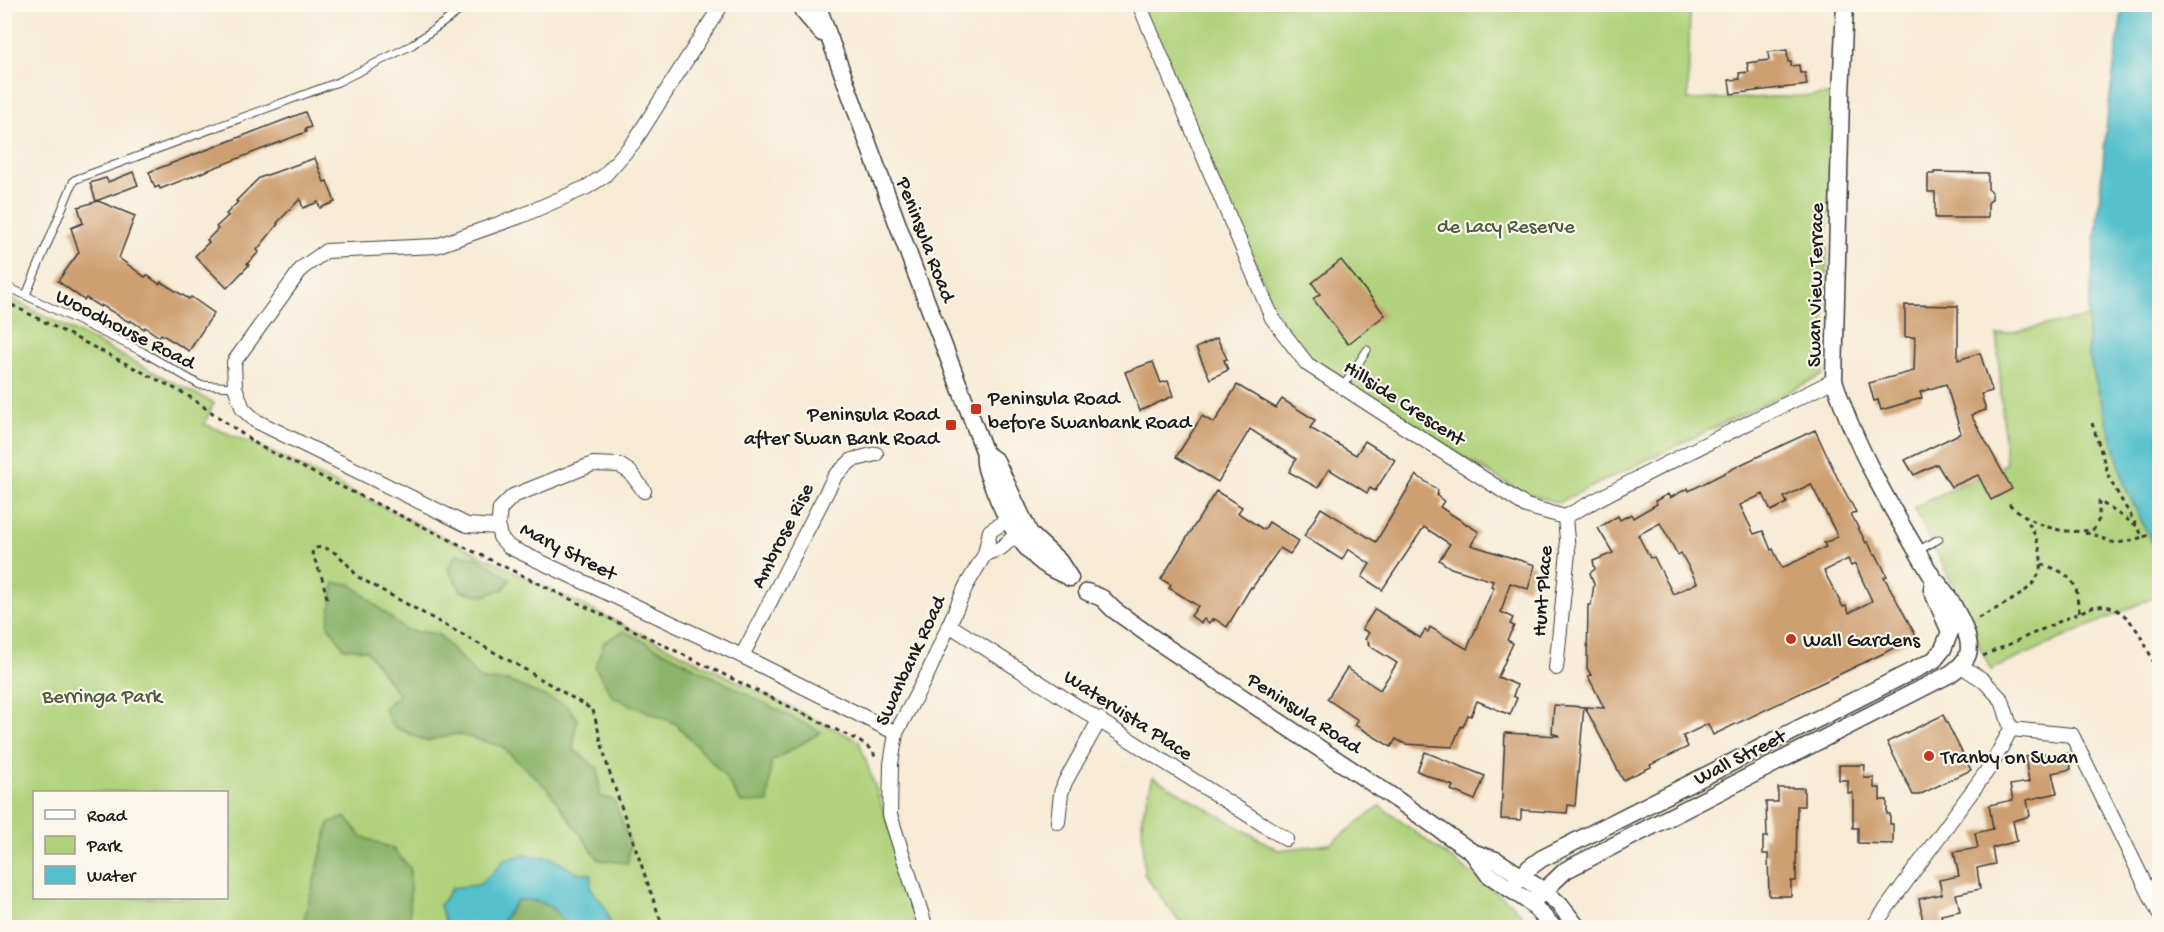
<svg xmlns="http://www.w3.org/2000/svg" width="2164" height="932" font-family="'Gochi Hand',sans-serif">
	<rect width="100%" height="100%" fill="#fbf7ec"/>
	<filter id="ink" filterUnits="userSpaceOnUse"><feTurbulence type="fractalNoise" baseFrequency=".0167" numOctaves="2"/><feDisplacementMap in="SourceGraphic" scale="12" xChannelSelector="R" yChannelSelector="G"/><feConvolveMatrix kernelMatrix="1 2 1 2 8 2 1 2 1" color-interpolation-filters="sRGB"/></filter>
	<filter id="wash" filterUnits="userSpaceOnUse"><feTurbulence type="fractalNoise" baseFrequency=".008" numOctaves="4" result="noise"/><feDisplacementMap in="SourceGraphic" scale="24" xChannelSelector="R" yChannelSelector="G"/><feGaussianBlur stdDeviation="1.35" result="paint"/><feColorMatrix in="noise" values="0 0 0 0 0 0 0 0 0 0 0 0 0 0 0 0 0 1.4 0 .05"/><feComposite in="paint" operator="in"/></filter>
	<g filter="url(#wash)">
		<rect width="100%" height="100%" fill="#f7ebd6"/>
		<!-- green -->
		<g fill="#afd27a" stroke="#66774b" stroke-width="1.5" fill-rule="evenodd">
			<polygon points="1139,5 1690,5 1688,100 1832,95 1823,375 1558,503 1519,491 1309,362 1290,342"/>
			<path d="M 4,295 L 214,403 L 204,424 L 261,447 L 859,741 L 890,829 L 919,927 L 5,927 ZM 34,792 L 226,792 L 226,898 L 34,898 Z"/>
			<polygon points="2088,317 2088,353 2126,489 2159,556 2159,595 1991,670 1980,648 1971,622 1914,507 2006,464 1997,335"/>
			<polygon points="1153,777 1278,850 1330,844 1380,806 1512,904 1532,927 1183,927 1144,874 1142,817"/>
		</g>
		<!-- forest -->
		<g fill="#8bb46a" stroke="#546843" stroke-width="1.5">
			<polygon points="456,554 477,557 510,579 504,589 483,596 461,591 448,569"/>
			<polygon points="334,583 351,584 405,630 438,634 481,680 508,681 566,705 577,718 573,749 598,769 600,796 614,800 630,843 628,863 599,860 547,788 501,746 457,734 426,741 392,726 384,708 399,695 366,650 344,648 328,625"/>
			<polygon points="624,631 821,732 771,762 768,802 741,803 724,775 676,724 613,697 595,667 604,642"/>
			<polygon points="346,817 361,836 393,849 410,868 410,927 302,927 329,823"/>
			<path d="M 517,900 C 547,900 552,904 569,927 L 503,928 L 504,918 Z"/>
		</g>
		<!-- water -->
		<g fill="#53c0cc" stroke="#386e74" stroke-width="1.5">
			<polygon points="2123,5 2159,5 2159,557 2126,489 2088,353 2088,317 2108,110"/>
			<path d="M 526,855 L 550,857 L 575,872 L 591,874 L 591,888 L 605,907 L 612,927 L 569,927 C 552,905 547,900 517,900 L 504,918 L 503,927 L 446,927 L 440,905 L 452,888 L 478,885 L 496,870 L 505,859 Z"/>
		</g>
		<g id="blocks">
			<!-- building -->
			<g fill="#cd9f71" fill-rule="evenodd">
				<polygon points="1787,50 1788,62 1791,62 1791,66 1799,65 1800,73 1805,73 1807,85 1731,94 1729,80 1740,79 1739,73 1749,72 1747,63 1769,60 1768,52"/>
				<polygon points="305,112 311,127 305,129 306,132 160,189 159,186 155,188 149,172"/>
				<polygon points="315,158 324,182 327,181 335,202 320,208 318,202 303,208 300,199 277,223 278,224 257,250 259,252 247,264 249,265 227,288 195,256 209,242 207,240 218,229 216,227 228,216 226,214 238,202 236,201 259,178"/>
				<polygon points="133,172 138,185 96,201 90,183 106,178 108,182"/>
				<polygon points="1934,172 1988,173 1988,189 1992,193 1992,199 1988,203 1988,218 1935,218 1935,192 1928,192 1928,174 1934,174"/>
				<polygon points="98,201 135,216 119,258 145,277 147,275 159,284 161,282 189,299 191,297 214,313 189,351 161,334 159,337 145,327 144,329 130,320 129,322 101,305 100,307 86,298 84,300 58,281 79,252 71,228 83,223 78,207"/>
				<polygon points="1341,260 1385,315 1348,344 1313,299 1320,294 1312,283"/>
				<polygon points="1905,305 1958,306 1958,360 1980,353 1992,391 1981,394 1986,410 1971,415 2012,489 1991,500 1978,475 1951,487 1937,464 1914,475 1905,460 1961,433 1946,384 1920,392 1922,398 1881,410 1878,400 1874,401 1869,383 1914,371 1915,337 1905,337"/>
				<polygon points="1217,338 1227,359 1224,360 1228,370 1210,379 1196,348"/>
				<polygon points="1153,362 1161,383 1168,381 1173,396 1140,411 1125,372"/>
				<polygon points="1237,385 1276,408 1282,399 1315,420 1310,428 1356,455 1365,441 1395,460 1375,491 1370,488 1367,493 1329,469 1318,488 1289,472 1296,459 1250,429 1218,482 1176,457 1202,416 1214,423"/>
				<path d="M 1815,430 L 1837,477 L 1856,512 L 1851,514 L 1866,543 L 1868,542 L 1874,555 L 1876,554 L 1887,576 L 1884,577 L 1916,636 L 1884,653 L 1713,735 L 1708,724 L 1683,736 L 1688,747 L 1650,765 L 1651,767 L 1623,780 L 1585,707 L 1604,708 L 1588,676 L 1591,675 L 1587,668 L 1588,605 L 1591,605 L 1594,584 L 1590,573 L 1595,569 L 1593,561 L 1613,553 L 1598,528 L 1618,516 L 1620,520 L 1631,514 L 1633,518 L 1657,504 L 1655,501 L 1668,494 L 1670,498 L 1688,488 L 1689,491 L 1744,463 ZM 1811,484 L 1838,537 L 1824,543 L 1826,547 L 1782,568 L 1773,549 L 1771,550 L 1763,531 L 1754,534 L 1740,505 L 1763,494 L 1771,511 L 1787,503 L 1784,497 ZM 1660,523 L 1678,555 L 1681,553 L 1697,583 L 1673,594 L 1654,557 L 1650,558 L 1638,535 ZM 1848,559 L 1851,566 L 1855,564 L 1872,601 L 1849,613 L 1846,606 L 1843,607 L 1824,571 Z"/>
				<polygon points="1416,475 1438,490 1437,496 1444,501 1440,507 1479,532 1471,545 1535,565 1528,589 1510,583 1501,612 1513,618 1510,624 1514,626 1507,640 1513,643 1498,677 1517,685 1513,696 1517,698 1510,715 1477,701 1471,716 1468,715 1463,727 1461,726 1452,747 1405,744 1396,739 1391,747 1355,725 1358,720 1327,699 1347,668 1380,690 1397,663 1368,645 1369,642 1365,639 1369,633 1362,629 1375,609 1420,638 1425,630 1428,632 1430,627 1467,649 1494,587 1491,586 1493,581 1451,568 1439,560 1450,544 1424,527 1382,590 1362,577 1370,564 1348,549 1342,560 1304,536 1321,508 1376,542"/>
				<polygon points="1216,491 1242,507 1238,513 1264,530 1269,522 1299,541 1290,554 1280,548 1252,588 1251,587 1227,627 1215,619 1214,621 1212,619 1209,623 1204,619 1201,623 1191,616 1198,606 1169,588 1171,585 1161,579"/>
				<polygon points="1554,705 1584,707 1575,806 1568,805 1567,813 1521,810 1521,820 1501,819 1505,733 1560,736 1552,733"/>
				<polygon points="1943,715 1971,770 1919,795 1913,795 1887,742"/>
				<polygon points="1425,752 1485,776 1475,800 1451,790 1453,786 1417,771"/>
				<polygon points="2044,753 2045,757 2068,753 2071,769 2052,773 2057,793 2027,800 2030,816 2013,821 2017,841 1992,848 1995,864 1977,868 1980,889 1956,894 1960,911 1941,915 1944,927 1924,927 1919,899 1942,894 1939,880 1959,876 1954,852 1978,848 1975,833 1993,829 1989,805 2013,800 2010,785 2029,782 2025,757"/>
				<polygon points="1839,765 1865,765 1864,778 1874,778 1874,788 1880,788 1880,800 1887,800 1887,814 1890,814 1890,824 1893,824 1893,844 1858,843 1858,828 1853,828 1853,793 1848,793 1848,780 1839,780"/>
				<polygon points="1778,788 1804,788 1804,806 1797,806 1796,881 1791,881 1791,896 1769,896 1768,854 1763,854 1763,837 1767,837 1766,802 1778,802"/>
			</g>
		</g>
	</g>
	<g filter="url(#ink)">
		<use href="#blocks" fill-opacity="0" stroke="#3d3b38" stroke-width="1.5"/>
		<g fill="none" stroke-linecap="round" stroke-linejoin="round">
			<defs>
				<g id="service">
					<polyline points="4,285 143,352 200,385 235,387"/>
					<polyline points="26,295 74,180 338,82 412,45 469,4"/>
					<polyline points="1343,387 1367,350"/>
					<polyline points="1917,551 1939,539"/>
				</g>
				<g id="minor">
					<polyline points="722,4 634,142 604,176 587,187 521,216 436,246 326,251 302,268 234,362 235,387 243,409 256,421 467,525 498,527 500,537 509,547 742,656 896,733"/>
					<path d="M 1139,4 L 1272,318 L 1307,364 L 1526,506 L 1565,517 C 1653,468 1744,426 1834,380"/>
					<polyline points="498,527 500,509 513,496 593,464 619,465 630,472 644,491"/>
					<polyline points="985,554 1001,548 1023,529"/>
					<path d="M 949,625 C 1062,696 1174,768 1286,839"/>
					<polyline points="742,656 835,476 852,460 876,454"/>
					<polyline points="1961,666 1983,680 2002,700 2011,729"/>
					<polyline points="1556,668 1568,552 1565,517"/>
					<polyline points="2011,729 2072,735 2160,915"/>
					<polyline points="1058,822 1061,793 1065,782 1100,719"/>
					<polyline points="926,928 890,815 891,764 896,733 928,673 966,586 985,554 990,531 1015,515"/>
					<polyline points="1872,928 1992,764 2011,729"/>
				</g>
				<g id="tertiary">
					<polyline points="800,4 803,11 822,33"/>
					<path d="M 817,4 L 913,266 L 985,453 C 983,466 989,477 994,489 C 1008,525 1029,564 1068,576"/>
					<polyline points="985,453 996,461 1030,534 1059,561 1070,578"/>
					<polyline points="1087,592 1102,598 1114,610 1163,645 1396,799 1472,852 1496,860 1544,891 1560,905 1578,928"/>
					<polyline points="1472,852 1488,874 1531,903 1554,928"/>
					<polyline points="1510,889 1529,868 1541,859 1934,660 1943,649 1950,632 1932,590 1933,582"/>
					<path d="M 1531,903 L 1566,870 L 1950,674 C 1957,669 1965,663 1968,654 C 1974,635 1946,590 1933,578 C 1895,515 1856,450 1834,380 L 1841,95 L 1845,4"/>
				</g>
			</defs>
			<!-- service casing -->
			<use href="#service" stroke="#3d3b38" stroke-width="9"/>
			<!-- minor casing -->
			<use href="#minor" stroke="#3d3b38" stroke-width="16"/>
			<!-- tertiary casing -->
			<use href="#tertiary" stroke="#3d3b38" stroke-width="19"/>
			<!-- path -->
			<g stroke="#3d3b38" stroke-width="3" stroke-dasharray="4.5 4.5" stroke-linecap="butt">
				<polyline points="4,301 187,395 261,447 859,741 873,751 876,760"/>
				<polyline points="2092,423 2110,480 2136,525"/>
				<path d="M 2009,504 C 2032,524 2062,537 2094,529 L 2099,519 L 2099,501 L 2137,526 L 2143,537 L 2160,532"/>
				<path d="M 2085,533 C 2096,534 2099,537 2108,541 C 2120,545 2132,540 2143,537"/>
				<path d="M 2041,565 C 2055,567 2071,575 2076,589 C 2078,597 2077,605 2080,613"/>
				<path d="M 327,598 L 322,578 L 312,553 L 315,548 C 333,544 347,564 358,577 L 519,666 L 593,710 L 608,768 L 660,919 L 660,928"/>
				<path d="M 1978,618 C 2028,592 2062,580 2026,518"/>
				<path d="M 1983,656 L 2092,607 C 2130,597 2147,650 2160,676"/>
			</g>
			<!-- service -->
			<use href="#service" stroke="#fff" stroke-width="7"/>
			<!-- minor -->
			<use href="#minor" stroke="#fff" stroke-width="14"/>
			<!-- tertiary -->
			<use href="#tertiary" stroke="#fff" stroke-width="16"/>
		</g>
	</g>
	<!-- markers -->
	<g fill="#c8321e" stroke="#fbf7ec" stroke-width="2">
		<rect x="970" y="403" width="12" height="12" rx="3"/>
		<rect x="945" y="419" width="12" height="12" rx="3"/>
		<circle cx="1791" cy="639" r="6"/>
		<circle cx="1929" cy="756" r="6"/>
	</g>
	<g text-anchor="middle" stroke-width="4.5" stroke-linejoin="round" paint-order="stroke">
		<!-- park labels -->
		<g font-size="21" fill="#4f5c3d" stroke="#fbf7ec">
			<text x="1506" y="232">de Lacy Reserve</text>
			<text x="102" y="702">Berringa Park</text>
		</g>
		<!-- street labels -->
		<g font-size="21" fill="#1c1c1c" stroke="#fbf7ec">
			<text transform="translate(927 239) rotate(69)" y="7">Peninsula Road</text>
			<text transform="translate(1814 285) rotate(-89)" y="7">Swan View Terrace</text>
			<text transform="translate(126 328) rotate(27)" y="7">Woodhouse Road</text>
			<text transform="translate(1405 402) rotate(33)" y="7">Hillside Crescent</text>
			<text transform="translate(781 535) rotate(-63)" y="7">Ambrose Rise</text>
			<text transform="translate(569 550) rotate(27)" y="7">Mary Street</text>
			<text transform="translate(1541 591) rotate(-86)" y="7">Hunt Place</text>
			<text transform="translate(909 660) rotate(-65)" y="7">Swanbank Road</text>
			<text transform="translate(1305 712) rotate(33)" y="7">Peninsula Road</text>
			<text transform="translate(1129 714) rotate(33)" y="7">Watervista Place</text>
			<text transform="translate(1739 756) rotate(-27)" y="7">Wall Street</text>
		</g>
		<!-- poi labels -->
		<g font-size="21" fill="#1c1c1c" stroke="#fbf7ec" text-anchor="start">
			<text x="988" y="404">Peninsula Road<tspan x="988" dy="24">before Swanbank Road</tspan></text>
			<text x="939" y="420" text-anchor="end">Peninsula Road<tspan x="939" dy="24">after Swan Bank Road</tspan></text>
			<text x="1803" y="646">Wall Gardens</text>
			<text x="1941" y="763">Tranby on Swan</text>
		</g>
	</g>
	<!-- margin -->
	<rect width="2164" height="932" fill="none" stroke="#fbf7ec" stroke-width="24"/>
	<!-- legend -->
	<rect x="33" y="791" width="195" height="108" fill="#fbf7ec" stroke="#a29f99" stroke-width="1.5"/>
	<rect x="45" y="810" width="30" height="9" fill="#ffffff" stroke="#a29f99" stroke-width="1.5"/>
	<text x="87" y="821" font-size="18" fill="#1c1c1c">Road</text>
	<rect x="45" y="836" width="30" height="18" fill="#afd27a" stroke="#a29f99" stroke-width="1.5"/>
	<text x="87" y="851" font-size="18" fill="#1c1c1c">Park</text>
	<rect x="45" y="866" width="30" height="18" fill="#53c0cc" stroke="#a29f99" stroke-width="1.5"/>
	<text x="87" y="881" font-size="18" fill="#1c1c1c">Water</text>
</svg>
